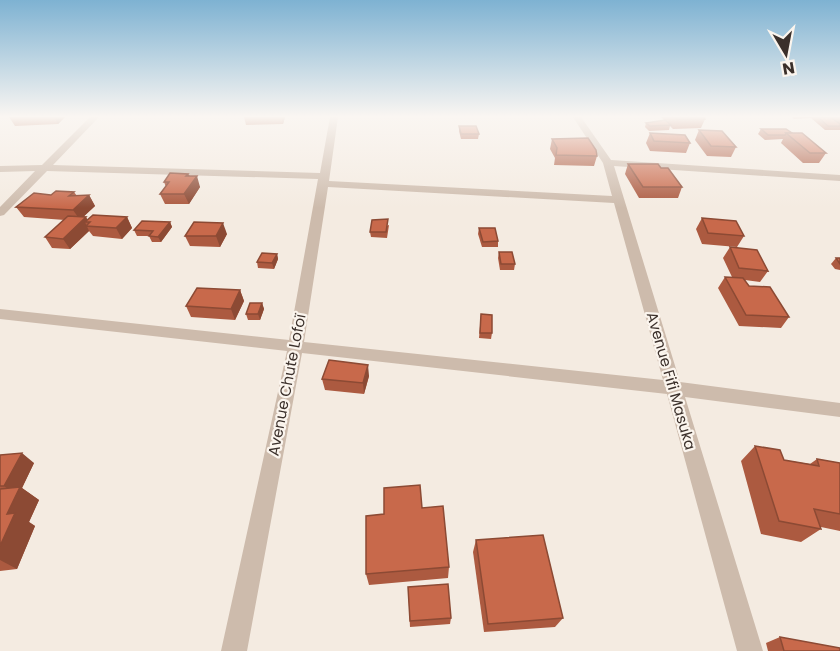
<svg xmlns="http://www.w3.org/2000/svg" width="840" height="651" font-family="Poppins,sans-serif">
	<rect width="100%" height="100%" fill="#f4ebe1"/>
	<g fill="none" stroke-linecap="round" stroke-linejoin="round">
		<!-- minor -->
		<path fill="#cdbbac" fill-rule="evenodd" d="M 90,117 L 99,117 L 53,165 L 320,173 L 330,117 L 338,117 L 329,181 L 612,196 L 603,163 L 573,117 L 581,117 L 611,160 L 840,175 L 840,181 L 614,166 L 680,382 L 840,403 L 840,417 L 685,397 L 763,651 L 737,651 L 667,394 L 302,353 L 247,651 L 221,651 L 287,351 L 0,319 L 0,309 L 289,340 L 318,179 L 47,171 L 4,215 L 0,216 L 0,207 L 35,171 L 0,172 L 0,166 L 42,165 ZM 328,187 L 614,203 L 663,380 L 304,342 Z"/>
	</g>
	<!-- wall -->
	<g fill="#ac5a40">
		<polygon points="9,117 65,117 58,124 15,126"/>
		<polygon points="244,117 285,117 283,124 246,125"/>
		<polygon points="661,117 704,117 705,119 701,128 673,129 670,126 669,130 649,131 645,127 646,123 664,120"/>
		<polygon points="792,117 840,117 840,130 825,130 811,118 794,119"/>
		<polygon points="459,126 479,134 478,139 461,139 459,131"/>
		<polygon points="761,129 792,133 826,153 819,163 803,163 781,143 783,139 765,140 758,134"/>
		<polygon points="699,130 736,147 731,157 707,156 695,140"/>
		<polygon points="650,133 690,143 686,153 650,151 646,143"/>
		<polygon points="552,139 597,156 594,166 554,165 555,158 550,149"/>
		<polygon points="628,164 661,168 682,187 678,198 639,198 625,174"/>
		<polygon points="188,174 190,176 200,187 189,204 165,204 160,194 166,187 164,182"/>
		<polygon points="74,192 77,196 89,195 95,206 83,217 87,220 127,217 132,228 122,239 93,236 89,231 70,249 52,248 45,237 65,220 24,217 16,207 51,195"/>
		<polygon points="702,218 744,236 737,247 702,244 696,229"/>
		<polygon points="170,222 172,227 161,242 152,242 149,236 137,236 134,230"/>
		<polygon points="389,225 387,238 371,237 370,232"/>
		<polygon points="479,228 498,241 498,247 482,247 478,234"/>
		<polygon points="227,234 220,247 190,246 185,236"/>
		<polygon points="730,247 768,271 760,282 745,280 749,286 789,317 781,328 739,326 718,288 725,277 732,277 723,258"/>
		<polygon points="499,252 515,264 514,270 500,270 498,258"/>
		<polygon points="277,254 278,259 274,269 258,268 257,262"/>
		<polygon points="836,258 840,258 840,270 835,269 831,264"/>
		<polygon points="240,290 244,301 235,320 191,317 186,306"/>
		<polygon points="262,303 264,309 260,320 248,320 246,314"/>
		<polygon points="481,314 492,333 491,339 479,338"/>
		<polygon points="369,376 364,394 325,390 322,379"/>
		<polygon points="755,446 784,460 810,464 817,459 840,463 840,531 821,527 821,529 801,542 761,534 741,461"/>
		<polygon points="0,455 34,463 22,488 39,500 29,522 35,526 17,569 0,571"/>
		<polygon points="422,508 449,567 448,578 369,585 366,574 384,514"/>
		<polygon points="476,540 563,618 555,627 484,632 473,552"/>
		<polygon points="408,587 451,618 450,624 410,627"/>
		<polygon points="780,637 840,651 768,651 766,643"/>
	</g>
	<!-- shaded-wall -->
	<g fill="#8c4a34">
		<polygon points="54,117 65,117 58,124"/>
		<polygon points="281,117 285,117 283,124"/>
		<polygon points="188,174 192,183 197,176 200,187 189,204 184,194 186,176"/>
		<polygon points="89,195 95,206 80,220 73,210"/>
		<polygon points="86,217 89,222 85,222 89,231 70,249 63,239"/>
		<polygon points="127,217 132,228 122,239 116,228"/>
		<polygon points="170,222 172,227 161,242 158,237"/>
		<polygon points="223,223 227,234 220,247 216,236"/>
		<polygon points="277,254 278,259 274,269 272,263"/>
		<polygon points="240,290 244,301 235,320 231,309"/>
		<polygon points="262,303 264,309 260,320 258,314"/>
		<polygon points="368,365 369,376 364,394 363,383"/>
		<polygon points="22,453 34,463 22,488 39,500 29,522 35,526 17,569 0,560 0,546 7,514 16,495 4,486"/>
	</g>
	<!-- building -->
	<g fill="#c8694b" stroke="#8c4a34" stroke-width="1.5">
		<polygon points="674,117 704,117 705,119 677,119"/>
		<polygon points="818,117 830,117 840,124 840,126 828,126"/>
		<polygon points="665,120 671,125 650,126 646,123"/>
		<polygon points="459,126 476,126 479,134 461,134"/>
		<polygon points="761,129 786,129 792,133 786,133 785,135 768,135"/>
		<polygon points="699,130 722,131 736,147 711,146"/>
		<polygon points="650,133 685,135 690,143 654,141"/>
		<polygon points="786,133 802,133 826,153 810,153"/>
		<polygon points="588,138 596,150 597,156 556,155 557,148 552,139"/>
		<polygon points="628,164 658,164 661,168 668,168 682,187 643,187"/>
		<polygon points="170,173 188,174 186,176 197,176 184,194 160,194 169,182 164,182"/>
		<polygon points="56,191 74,192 69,196 89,195 73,210 16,207 34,193 51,195"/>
		<polygon points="93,215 127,217 116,228 86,226 90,222 85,222"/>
		<polygon points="68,216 86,217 63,239 45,237"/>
		<polygon points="702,218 736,221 744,236 708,233"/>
		<polygon points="388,219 386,232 370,232 372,220"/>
		<polygon points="142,221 170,222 158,237 149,236 153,231 134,230"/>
		<polygon points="194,222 223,223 216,236 185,236"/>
		<polygon points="479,228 495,228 498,241 483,242"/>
		<polygon points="730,247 757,250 768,271 739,268"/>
		<polygon points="499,252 512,252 515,264 501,264"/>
		<polygon points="262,253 277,254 272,263 257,262"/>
		<polygon points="836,258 840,258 840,264"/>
		<polygon points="725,277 743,278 749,286 770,287 789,317 746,315"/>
		<polygon points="197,288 240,290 231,309 186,306"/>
		<polygon points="250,303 262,303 258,314 246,314"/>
		<polygon points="481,314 492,315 492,333 480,333"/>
		<polygon points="329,360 368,365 363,383 322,379"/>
		<polygon points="755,446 780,450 784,460 819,466 817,459 840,463 840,514 814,509 821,529 779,521"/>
		<polygon points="22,453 4,486 0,486 0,455"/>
		<polygon points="420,485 422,508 443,506 449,567 366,574 366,516 384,514 384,488"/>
		<polygon points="20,487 7,514 15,513 0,546 0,489"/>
		<polygon points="543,535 563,618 488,624 476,540"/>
		<polygon points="448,584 451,618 410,621 408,587"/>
		<polygon points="780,637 840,648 840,651 784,651"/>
	</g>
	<!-- sky -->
	<linearGradient id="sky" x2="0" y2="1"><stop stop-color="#7eb2d2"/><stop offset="0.56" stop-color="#faf6f2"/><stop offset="1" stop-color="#faf6f2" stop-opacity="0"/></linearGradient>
	<rect width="840" height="208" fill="url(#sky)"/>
	<g text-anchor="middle" stroke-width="4.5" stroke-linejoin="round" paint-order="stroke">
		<!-- street labels -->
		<g font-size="15" fill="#3b302b" stroke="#fbf5ee">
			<text transform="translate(671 381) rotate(74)" y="5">Avenue Fifi Masuka</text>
			<text transform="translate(287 385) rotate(-79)" y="5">Avenue Chute Lofoï</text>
		</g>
	</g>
	<!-- north arrow -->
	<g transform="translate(786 54) rotate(170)" stroke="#fbf5ee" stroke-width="4.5" paint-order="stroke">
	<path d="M0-4.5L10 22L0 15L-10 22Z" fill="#3b302b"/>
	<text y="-9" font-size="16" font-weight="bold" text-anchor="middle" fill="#3b302b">N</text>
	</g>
</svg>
